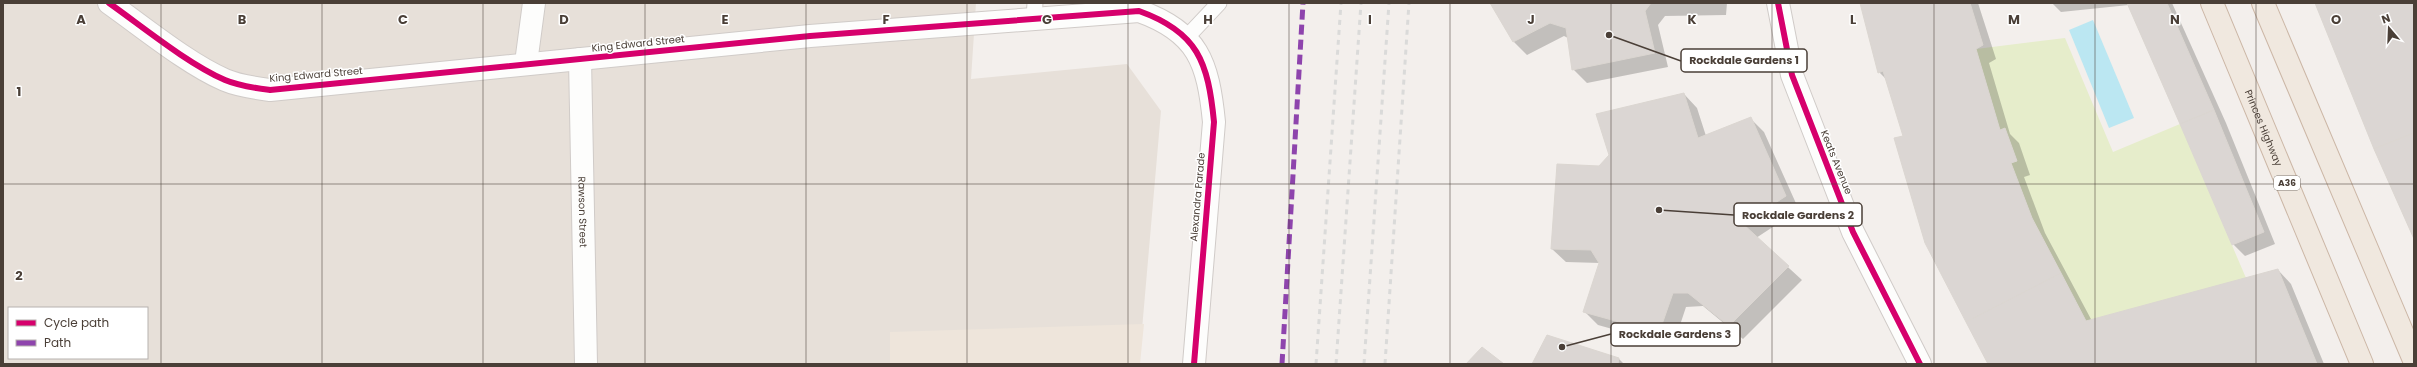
<svg xmlns="http://www.w3.org/2000/svg" width="2417" height="367" font-family="Poppins,sans-serif">
	<rect width="100%" height="100%" fill="#f3efec"/>
	<!-- residential -->
	<path fill="#e7e0d9" fill-rule="evenodd" d="M 3,3 L 976,3 L 971,79 L 1127,64 L 1161,111 L 1139,364 L 3,364 ZM 9,308 L 147,308 L 147,358 L 9,358 Z"/>
	<!-- education -->
	<polygon fill="#eee5db" points="1144,324 1140,364 890,364 890,332"/>
	<!-- green -->
	<polygon fill="#e6edcb" points="2065,38 2113,152 2180,124 2246,278 2086,321 2032,218 2011,163 2017,161 2005,128 2000,130 1976,49"/>
	<!-- water -->
	<polygon fill="#bbe7f2" points="2093,20 2134,118 2109,128 2069,30"/>
	<!-- shadow -->
	<g fill="#0003">
		<polygon points="1491,3 1727,3 1726,15 1665,16 1658,25 1668,67 1587,83 1573,69 1568,38 1564,36 1527,55 1514,42"/>
		<polygon points="1861,3 1978,3 1996,59 1989,63 2010,134 2019,143 2030,175 2024,177 2045,233 2092,321 2278,270 2291,284 2324,364 1989,364 1904,136 1888,81 1879,72"/>
		<polygon points="2052,3 2172,3 2226,123 2275,244 2245,256 2233,244 2129,5 2061,12"/>
		<polygon points="1684,94 1697,108 1706,136 1750,118 1764,132 1799,210 1756,238 1802,280 1743,339 1703,306 1686,307 1673,346 1598,325 1584,311 1600,263 1566,262 1552,249 1599,167"/>
		<polygon points="1619,359 1624,364 1533,364"/>
	</g>
	<!-- building -->
	<g fill="#dbd6d3" stroke="#dbd6d1">
		<polygon points="1490,3 1651,3 1645,11 1655,53 1572,70 1566,28 1550,23 1513,42"/>
		<polygon points="1860,3 1970,3 1983,45 1976,49 2000,130 2005,128 2017,161 2011,163 2032,218 2061,273 1966,322 1925,243 1894,138 1903,136 1883,71 1878,73"/>
		<polygon points="2127,3 2167,3 2214,110 2180,124"/>
		<polygon points="2315,3 2414,3 2414,133 2374,149"/>
		<polygon points="1684,93 1698,138 1751,117 1786,196 1743,224 1789,266 1729,326 1688,293 1673,293 1659,333 1583,312 1599,263 1591,250 1551,249 1557,164 1599,166 1609,155 1596,114"/>
		<polygon points="2214,110 2264,232 2232,245 2180,124"/>
		<polygon points="2414,133 2414,239 2374,149"/>
		<polygon points="2278,269 2317,364 1988,364 1966,322 2061,273 2086,321"/>
		<polygon points="1547,335 1619,358 1618,364 1532,364"/>
		<polygon points="1482,347 1504,364 1466,364"/>
	</g>
	<g fill="none" stroke-linecap="round" stroke-linejoin="round">
		<defs>
			<g id="service">
				<polyline points="1034,18 1035,3"/>
				<polyline points="1187,37 1219,3"/>
			</g>
			<g id="minor">
				<path d="M 109,3 C 143,27 188,64 225,80 C 239,86 255,88 270,90 L 810,36 L 1139,11 C 1198,32 1208,62 1214,122 L 1194,364"/>
				<polyline points="1778,3 1792,75 1853,232 1920,364"/>
				<path id="s1" d="M 580,59 L 586,364"/>
				<polyline points="526,63 534,3"/>
			</g>
			<g id="trunk">
				<path id="s2" d="M 2212,3 L 2362,364"/>
				<polyline points="2263,3 2414,360"/>
			</g>
		</defs>
		<!-- service casing -->
		<use href="#service" stroke="#d0cbc8" stroke-width="17"/>
		<!-- minor casing -->
		<use href="#minor" stroke="#d0cbc8" stroke-width="24"/>
		<!-- trunk casing -->
		<use href="#trunk" stroke="#ccb7a6" stroke-width="24"/>
		<!-- service -->
		<use href="#service" stroke="#fdfdfc" stroke-width="15"/>
		<!-- minor -->
		<use href="#minor" stroke="#fdfdfc" stroke-width="22"/>
		<!-- trunk -->
		<use href="#trunk" stroke="#f0e8df" stroke-width="22"/>
		<!-- rail -->
		<g stroke="#dadad9" stroke-width="3" stroke-dasharray="5 5" stroke-linecap="butt">
			<polyline points="1316,364 1341,3"/>
			<polyline points="1336,364 1361,3"/>
			<polyline points="1364,364 1389,3"/>
			<polyline points="1385,364 1409,3"/>
		</g>
		<!-- quiet -->
		<polyline stroke="#8e44ad" stroke-width="5" stroke-dasharray="10 5" stroke-linecap="butt" points="1282,364 1303,3"/>
		<defs>
			<g id="cycleway">
				<path d="M 109,3 C 143,27 188,64 225,80 C 239,86 255,88 270,90 L 810,36 L 1139,11 C 1198,32 1208,62 1214,122 L 1194,364"/>
				<polyline points="1778,3 1792,75 1853,232 1920,364"/>
			</g>
		</defs>
		<!-- cycleway casing -->
		<use href="#cycleway" stroke="#fff" stroke-width="8"/>
		<!-- cycleway -->
		<use href="#cycleway" stroke="#d6006c" stroke-width="6"/>
	</g>
	<!-- grid -->
	<path fill="none" stroke="#4a3f37" stroke-width="1" stroke-opacity="0.55" d="M 161,3 L 161,364M 322,3 L 322,364M 483,3 L 483,364M 645,3 L 645,364M 806,3 L 806,364M 967,3 L 967,364M 1128,3 L 1128,364M 1289,3 L 1289,364M 1450,3 L 1450,364M 1611,3 L 1611,364M 1772,3 L 1772,364M 1934,3 L 1934,364M 2095,3 L 2095,364M 2256,3 L 2256,364M 3,184 L 2414,184"/>
	<g text-anchor="middle" stroke-width="3" stroke-linejoin="round" paint-order="stroke">
		<!-- shield labels -->
		<rect fill="#fff" stroke="#807973" stroke-width="1" x="2274" y="176" width="26" height="14" rx="3"/>
		<g font-size="9" font-weight="bold" fill="#4a3f37">
			<text x="2287" y="186">A36</text>
		</g>
		<!-- street labels -->
		<g font-size="10" fill="#4a3f37" stroke="#fff">
			<text transform="translate(638 43) rotate(-6)" y="4">King Edward Street</text>
			<text transform="translate(316 74) rotate(-5)" y="4">King Edward Street</text>
			<text dy="4" stroke="none"><textPath href="#s2" startOffset="135">Princes Highway</textPath></text>
			<text transform="translate(1837 162) rotate(68)" y="4">Keats Avenue</text>
			<text transform="translate(1197 197) rotate(-85)" y="4">Alexandra Parade</text>
			<text dy="4" stroke="none"><textPath href="#s1" startOffset="153">Rawson Street</textPath></text>
		</g>
	</g>
	<g font-size="13" text-anchor="middle" font-weight="bold" fill="#4a3f37" stroke="#fff" stroke-width="3" stroke-linejoin="round" paint-order="stroke">
		<text x="81" y="24">A</text>
		<text x="242" y="24">B</text>
		<text x="403" y="24">C</text>
		<text x="564" y="24">D</text>
		<text x="725" y="24">E</text>
		<text x="886" y="24">F</text>
		<text x="1047" y="24">G</text>
		<text x="1208" y="24">H</text>
		<text x="1370" y="24">I</text>
		<text x="1531" y="24">J</text>
		<text x="1692" y="24">K</text>
		<text x="1853" y="24">L</text>
		<text x="2014" y="24">M</text>
		<text x="2175" y="24">N</text>
		<text x="2336" y="24">O</text>
		<text x="19" y="96">1</text>
		<text x="19" y="280">2</text>
	</g>
	<!-- callouts -->
	<path fill="none" stroke="#4a3f37" stroke-width="1.5" d="M1609 35L1681 61M1659 210L1734 215M1562 347L1611 334"/>
	<g fill="#4a3f37" stroke="#fff" stroke-width="1.5">
		<circle cx="1609" cy="35" r="4"/>
		<circle cx="1659" cy="210" r="4"/>
		<circle cx="1562" cy="347" r="4"/>
	</g>
	<g fill="#fff" stroke="#4a3f37" stroke-width="1.5">
		<rect x="1681" y="49" width="126" height="23" rx="4"/>
		<rect x="1734" y="203" width="128" height="23" rx="4"/>
		<rect x="1611" y="323" width="129" height="23" rx="4"/>
	</g>
	<g font-size="11" text-anchor="middle" font-weight="bold" fill="#4a3f37">
		<text x="1744" y="64">Rockdale Gardens 1</text>
		<text x="1798" y="219">Rockdale Gardens 2</text>
		<text x="1675" y="338">Rockdale Gardens 3</text>
	</g>
	<!-- border -->
	<rect width="2417" height="367" fill="none" stroke="#4a3f37" stroke-width="8"/>
	<!-- legend -->
	<rect x="8" y="307" width="140" height="52" fill="#ffffff" stroke="#b7b2af"/>
	<rect x="16" y="320" width="20" height="6" fill="#d6006c" stroke="#b7b2af"/>
	<text x="44" y="327" font-size="12" fill="#4a3f37">Cycle path</text>
	<rect x="16" y="340" width="20" height="6" fill="#8e44ad" stroke="#b7b2af"/>
	<text x="44" y="347" font-size="12" fill="#4a3f37">Path</text>
	<!-- north arrow -->
	<g transform="translate(2389 28) rotate(341)" stroke="#ffffff" stroke-width="3" paint-order="stroke">
	<path d="M0-3L7 15L0 10L-7 15Z" fill="#4a3f37"/>
	<text y="-6" font-size="11" font-weight="bold" text-anchor="middle" fill="#4a3f37">N</text>
	</g>
</svg>
